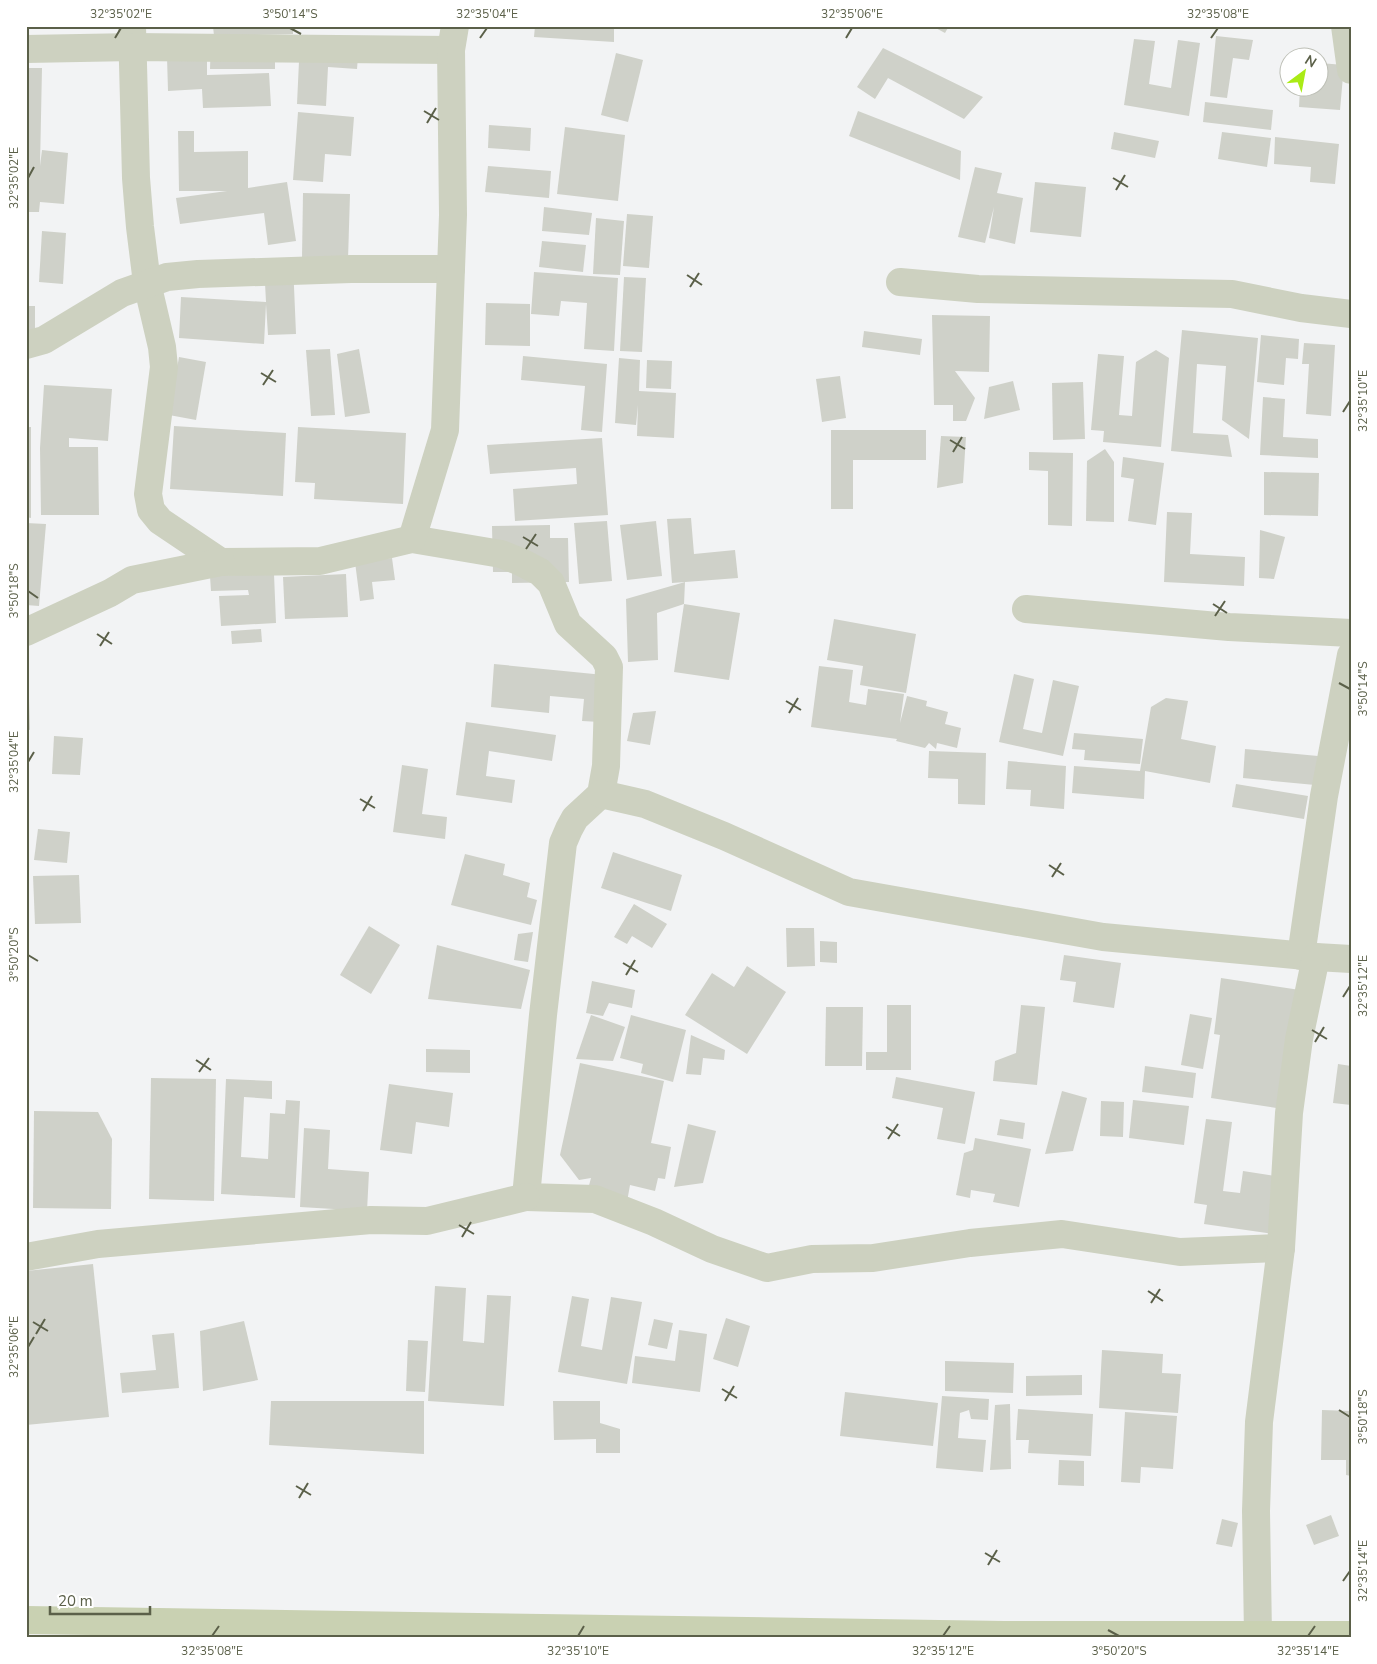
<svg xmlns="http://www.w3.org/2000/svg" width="1377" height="1664" font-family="'Nunito Sans',sans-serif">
	<rect width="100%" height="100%" fill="#f2f3f4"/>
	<!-- building -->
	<g fill="#cfd1c9">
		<polygon points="213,26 293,26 293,34 214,36"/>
		<polygon points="535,26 614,26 614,42 534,37"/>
		<polygon points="932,26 949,26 945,33"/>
		<polygon points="1216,36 1253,40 1249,60 1233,58 1227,98 1210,96"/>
		<polygon points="1134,39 1155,41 1149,84 1171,88 1178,40 1200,43 1189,116 1124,105"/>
		<polygon points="211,40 275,41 275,69 210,69"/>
		<polygon points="300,40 359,44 357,69 328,67 326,106 297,104"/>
		<polygon points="883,48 983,97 964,119 888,78 875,99 857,87"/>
		<polygon points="616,53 643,60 628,122 601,115"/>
		<polygon points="207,56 207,75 269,73 271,106 203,108 202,89 168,91 167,57"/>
		<polygon points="1320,63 1344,65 1340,110 1299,107 1300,88 1320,88"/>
		<polygon points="26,68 42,68 40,166 42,150 68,153 64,204 40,202 39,212 26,212"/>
		<polygon points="1205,102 1273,110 1271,130 1203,122"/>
		<polygon points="858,111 961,151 960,180 849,136"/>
		<polygon points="298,112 354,117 351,156 325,154 323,182 293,180"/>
		<polygon points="489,125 531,128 530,151 488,148"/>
		<polygon points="565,127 625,135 618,201 557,194"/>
		<polygon points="178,131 194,131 194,152 248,151 248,188 287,182 296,241 268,245 264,213 180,224 176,198 227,191 179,191"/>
		<polygon points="1114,132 1159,141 1155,158 1111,149"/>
		<polygon points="1222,132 1271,138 1267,167 1218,159"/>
		<polygon points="1275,137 1339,144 1335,184 1310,182 1311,167 1274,164"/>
		<polygon points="488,166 551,171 549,198 485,192"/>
		<polygon points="975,167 1002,173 997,193 1023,198 1015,244 989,238 994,207 985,243 958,237"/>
		<polygon points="1035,182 1086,187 1081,237 1030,232"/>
		<polygon points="303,193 350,194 348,260 302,259"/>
		<polygon points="544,207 592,213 589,235 542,231"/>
		<polygon points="627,214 653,216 649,268 623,266"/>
		<polygon points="596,218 624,221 620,275 593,274"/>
		<polygon points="42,231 66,233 63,284 39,282"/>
		<polygon points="542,241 586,245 583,272 539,267"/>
		<polygon points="293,263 296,334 268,335 266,304 264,344 179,338 181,297 266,302 264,264"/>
		<polygon points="534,272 618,278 614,351 584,349 587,303 561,301 559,316 531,314"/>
		<polygon points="624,277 646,278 642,352 620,351"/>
		<polygon points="486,303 530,304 530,346 485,345"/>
		<rect x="26" y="306" width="9" height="27"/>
		<polygon points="932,315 990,316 989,372 955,371 975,398 966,421 953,421 953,405 934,405"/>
		<polygon points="1182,330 1258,338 1249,439 1222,420 1226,366 1197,364 1193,433 1228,435 1232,457 1171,451"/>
		<polygon points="864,331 922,339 920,355 862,347"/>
		<polygon points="1261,335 1299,339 1298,359 1286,358 1284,385 1257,382"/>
		<polygon points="1304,343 1335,345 1331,416 1306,414 1309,364 1302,364"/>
		<polygon points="330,349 335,415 311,416 306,350"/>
		<polygon points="359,349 370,413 345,417 337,354"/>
		<polygon points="1156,350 1169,358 1161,447 1103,442 1104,431 1091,430 1098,354 1124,356 1119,415 1132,416 1136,362"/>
		<polygon points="523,356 607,364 602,432 581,430 585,386 521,380"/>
		<polygon points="179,357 206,362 196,420 169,415"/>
		<polygon points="619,358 640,360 639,391 676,393 674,438 637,436 638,405 636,425 615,423"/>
		<polygon points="647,360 672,361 671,389 646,388"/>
		<polygon points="840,376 846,418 822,422 816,379"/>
		<polygon points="1013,381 1020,410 984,419 989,387"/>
		<polygon points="1083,382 1085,439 1053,440 1052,383"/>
		<polygon points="44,385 112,389 108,441 69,438 69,447 98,447 99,515 41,515 40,448"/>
		<polygon points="1263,397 1285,399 1283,437 1318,439 1318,458 1260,455"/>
		<polygon points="174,426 286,433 283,496 170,489"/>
		<polygon points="26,427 31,427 31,518 26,517"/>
		<polygon points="298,427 406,433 403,504 314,499 315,483 295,482"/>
		<polygon points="831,430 926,430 926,460 853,460 853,509 831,509"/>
		<polygon points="941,436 966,437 963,483 937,488"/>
		<polygon points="602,438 608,515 515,521 513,489 577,484 576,468 490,474 487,445"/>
		<polygon points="1105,449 1114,462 1114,522 1086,521 1087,461"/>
		<polygon points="1029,452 1073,453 1072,526 1048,525 1048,471 1029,470"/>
		<polygon points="1123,457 1164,463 1156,525 1128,521 1134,479 1121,477"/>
		<polygon points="1264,472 1319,473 1318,516 1264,515"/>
		<polygon points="1167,512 1192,513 1190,554 1245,557 1244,586 1164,582"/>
		<polygon points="691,518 694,554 735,550 738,578 672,583 667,519"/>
		<polygon points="607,521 612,581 579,584 574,523"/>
		<polygon points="656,521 662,576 627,580 620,525"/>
		<polygon points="26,523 46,524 39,606 26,605"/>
		<polygon points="550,525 550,538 568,538 569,582 512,583 512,572 493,572 492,526"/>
		<polygon points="1260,530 1285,537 1274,579 1259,578"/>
		<polygon points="392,558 395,580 372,582 374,599 360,601 355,562"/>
		<polygon points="274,574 276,623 221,626 219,596 249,595 248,590 211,591 210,576"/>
		<polygon points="346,574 348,617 285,619 283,577"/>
		<polygon points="685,582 684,604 657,613 658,660 628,662 626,599"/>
		<polygon points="684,604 740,613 729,680 674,672"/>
		<polygon points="834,619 916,634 906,693 860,685 863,666 827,660"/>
		<polygon points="261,629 262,642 232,644 231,631"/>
		<polygon points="494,664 604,675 600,722 582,721 584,699 550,696 549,713 491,707"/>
		<polygon points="819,666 853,670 849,702 866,705 868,689 904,694 900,723 907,696 927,701 926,706 948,712 945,724 961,728 957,748 937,743 936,749 929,743 925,748 896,741 897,739 811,727"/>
		<polygon points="1014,674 1034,679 1023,729 1042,733 1053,680 1079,686 1063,756 999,742"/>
		<polygon points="1166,698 1188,701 1181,739 1216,746 1210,783 1145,771 1144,799 1072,793 1074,766 1140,771 1151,707"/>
		<polygon points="26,699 29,699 30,730 26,729"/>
		<polygon points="656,711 650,745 627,741 633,713"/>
		<polygon points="466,722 556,735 552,761 489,751 486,776 515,780 512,803 456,795"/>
		<polygon points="1074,733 1143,739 1140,764 1084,760 1085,750 1072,749"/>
		<polygon points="54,736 83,738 80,775 52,774"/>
		<polygon points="1245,749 1318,756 1315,785 1243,778"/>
		<polygon points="929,751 986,753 985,805 958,804 958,779 928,778"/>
		<polygon points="1008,761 1066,766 1064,809 1030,806 1031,790 1006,789"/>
		<polygon points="402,765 428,769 422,814 447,817 445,839 393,832"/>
		<polygon points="1236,784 1308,796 1304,819 1232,807"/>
		<polygon points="38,829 70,832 67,863 34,860"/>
		<polygon points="613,852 682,875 671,911 601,888"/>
		<polygon points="465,854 505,864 503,875 530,883 527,897 537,900 531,925 451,905"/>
		<polygon points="79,875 81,923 35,924 33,876"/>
		<polygon points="634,904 667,924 652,948 632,936 627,944 614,937"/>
		<polygon points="369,926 400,945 371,994 340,975"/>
		<polygon points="786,928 814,928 815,966 787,967"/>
		<polygon points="533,932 528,962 514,960 518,934"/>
		<polygon points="820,941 837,942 837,963 820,962"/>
		<polygon points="437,945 530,970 521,1009 428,999"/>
		<polygon points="1064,955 1121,963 1114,1008 1073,1002 1076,982 1060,980"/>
		<polygon points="747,966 786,992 747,1054 685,1015 712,973 734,987"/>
		<polygon points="1221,978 1300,990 1283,1109 1211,1098 1220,1035 1214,1034"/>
		<polygon points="592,981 635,990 632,1008 609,1003 603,1016 586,1013"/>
		<polygon points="887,1005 911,1005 911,1070 866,1070 866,1052 887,1052"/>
		<polygon points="1021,1005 1045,1007 1037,1085 993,1081 995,1061 1016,1053"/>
		<polygon points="826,1007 863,1007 862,1066 825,1066"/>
		<polygon points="1190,1014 1212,1018 1203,1069 1181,1065"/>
		<polygon points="591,1015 625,1027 613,1061 576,1059"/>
		<polygon points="631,1015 686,1030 673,1082 641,1073 643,1064 620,1058"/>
		<polygon points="691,1035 725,1050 724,1060 703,1058 701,1075 686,1074"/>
		<polygon points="426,1049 470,1050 470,1073 426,1072"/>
		<polygon points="580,1063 664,1081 651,1143 671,1147 665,1179 658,1178 655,1191 630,1185 627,1202 587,1193 591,1178 579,1180 560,1155"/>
		<polygon points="1338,1064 1351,1066 1351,1105 1333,1103"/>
		<polygon points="1145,1066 1196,1073 1193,1098 1142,1092"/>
		<polygon points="896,1077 975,1092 965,1144 937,1139 943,1108 892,1098"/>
		<polygon points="151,1078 216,1079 214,1201 149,1199"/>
		<polygon points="226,1079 272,1081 272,1099 244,1097 241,1157 268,1159 270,1113 285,1114 286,1100 300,1101 295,1198 221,1194"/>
		<polygon points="389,1084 453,1093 449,1127 416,1122 412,1154 380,1150"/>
		<polygon points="1062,1091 1087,1098 1073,1151 1045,1154"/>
		<polygon points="1133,1100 1189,1106 1184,1145 1129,1138"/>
		<polygon points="1101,1101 1124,1102 1123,1137 1100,1136"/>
		<polygon points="34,1111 98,1112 112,1139 111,1209 33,1208"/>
		<polygon points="1000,1119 1025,1123 1023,1139 997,1135"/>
		<polygon points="1206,1119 1232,1122 1223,1191 1240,1193 1243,1171 1282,1177 1274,1234 1204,1224 1207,1205 1194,1203"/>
		<polygon points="688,1124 716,1131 703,1183 674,1187"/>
		<polygon points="304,1128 330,1130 328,1169 369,1172 367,1211 300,1207"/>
		<polygon points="975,1138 1031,1149 1019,1207 993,1202 995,1194 971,1190 970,1198 956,1195 964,1153 973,1150"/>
		<polygon points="93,1264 109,1417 26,1425 26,1271"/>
		<polygon points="435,1286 466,1288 463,1341 484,1343 487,1295 511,1296 504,1406 428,1401"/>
		<polygon points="572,1296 589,1299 581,1346 602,1350 611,1297 642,1302 627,1384 558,1372"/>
		<polygon points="726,1318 750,1326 738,1367 713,1359"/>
		<polygon points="654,1319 673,1323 667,1349 648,1345"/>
		<polygon points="244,1321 258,1380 203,1391 200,1331"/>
		<polygon points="679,1330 707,1334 700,1392 632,1383 635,1356 675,1361"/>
		<polygon points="174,1333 179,1388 122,1393 120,1373 156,1370 152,1335"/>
		<polygon points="408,1340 428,1341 425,1392 406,1391"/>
		<polygon points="1102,1350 1163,1354 1162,1373 1181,1374 1178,1413 1099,1408"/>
		<polygon points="945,1361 1014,1363 1013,1393 945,1391"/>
		<polygon points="1082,1375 1082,1395 1026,1396 1026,1376"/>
		<polygon points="845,1392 938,1403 933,1446 840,1436"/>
		<polygon points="942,1396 989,1399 988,1420 971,1419 969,1410 960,1413 958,1438 986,1440 983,1472 936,1468"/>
		<polygon points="271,1401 424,1401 424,1454 269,1445"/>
		<polygon points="553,1401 600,1401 600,1423 620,1429 620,1453 596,1453 596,1439 554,1440"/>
		<polygon points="1010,1404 1011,1469 990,1470 995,1405"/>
		<polygon points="1018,1409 1093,1414 1091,1456 1028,1453 1029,1440 1016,1440"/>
		<polygon points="1322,1410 1351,1411 1351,1476 1346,1475 1346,1460 1321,1460"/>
		<polygon points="1125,1412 1177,1416 1173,1469 1141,1467 1140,1483 1121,1482"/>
		<polygon points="1059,1460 1084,1461 1084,1486 1058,1485"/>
		<polygon points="1331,1515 1339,1536 1314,1545 1306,1525"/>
		<polygon points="1222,1519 1238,1523 1232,1547 1216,1544"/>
	</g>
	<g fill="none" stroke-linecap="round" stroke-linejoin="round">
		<!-- minor -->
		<g stroke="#cdd1c0" stroke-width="28">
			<polyline points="132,26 136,178 140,227 147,283 162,347 164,367 148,494 151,510 160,521 221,562 320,561 412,539 501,554 521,562 540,572 551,583 568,624 604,657 609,667 606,766 601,794 575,818 569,829 563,843 543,1015 526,1197 595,1199 654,1222 712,1249 767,1268 812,1259 873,1258 970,1243 1062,1234 1180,1252 1281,1248"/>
			<polyline points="1345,26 1351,70"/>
			<polyline points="26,49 134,47 451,50"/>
			<polyline points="900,282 978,289 1232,294 1301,308 1351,314"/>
			<polyline points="26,345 44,340 122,293 167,277 198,274 351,269 451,269"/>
			<polyline points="412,539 445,430 453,215 451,50 455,26"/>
			<polyline points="1026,609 1229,627 1351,633"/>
			<polyline points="26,632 110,593 132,580 221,562"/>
			<polyline points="601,794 645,804 724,836 849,892 1103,937 1316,957 1351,959"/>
			<polyline points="1301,956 1324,796 1351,655"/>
			<polyline points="26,1257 98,1244 371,1220 427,1221 526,1197"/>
			<polyline points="1258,1635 1256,1511 1259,1422 1281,1248 1289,1113 1299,1039 1316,957"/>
		</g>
		<!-- primary -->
		<polyline stroke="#c9d1b2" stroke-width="28" points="26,1620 1004,1635 1351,1635"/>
	</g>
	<!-- ticks -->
	<path fill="none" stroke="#5b6049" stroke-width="2" d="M 290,28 L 301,34M 115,38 L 121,28M 480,38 L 487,28M 846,38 L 852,28M 1211,38 L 1218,28M 424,111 L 439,120M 427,123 L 436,108M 28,178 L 34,167M 1113,178 L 1128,187M 1116,190 L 1125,175M 687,275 L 702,285M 690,287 L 699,273M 261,373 L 276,382M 263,385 L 273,370M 1343,412 L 1350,401M 950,440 L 965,449M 953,452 L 962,437M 523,537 L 538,546M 526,549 L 536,534M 28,591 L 38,598M 1213,604 L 1227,613M 1215,616 L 1225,601M 97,634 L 112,644M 100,646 L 109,632M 1339,683 L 1350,689M 786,701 L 801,710M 789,713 L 798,698M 28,762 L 34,752M 360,799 L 375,808M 363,811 L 372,796M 1049,865 L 1064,875M 1052,877 L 1061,863M 28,955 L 38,961M 623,963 L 638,972M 626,975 L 635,960M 1343,997 L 1350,986M 1312,1030 L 1327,1039M 1315,1042 L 1324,1027M 196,1060 L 211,1070M 199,1072 L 209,1058M 886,1127 L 900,1136M 888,1139 L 898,1124M 459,1225 L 474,1234M 462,1237 L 471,1222M 1148,1291 L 1163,1301M 1151,1303 L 1160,1289M 33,1322 L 48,1331M 36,1334 L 45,1319M 28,1347 L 34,1337M 722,1389 L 737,1398M 725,1401 L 734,1386M 1339,1410 L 1350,1417M 296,1486 L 311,1495M 299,1498 L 308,1483M 985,1553 L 1000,1562M 988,1565 L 997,1550M 1343,1581 L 1350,1571M 1108,1630 L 1119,1636M 212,1636 L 219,1626M 578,1636 L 584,1626M 943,1636 L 950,1626M 1308,1636 L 1315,1626"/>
	<!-- border -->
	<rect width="1377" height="1664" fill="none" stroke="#ffffff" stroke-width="55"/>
	<!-- north arrow -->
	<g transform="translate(1304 72) rotate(32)"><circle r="24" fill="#ffffff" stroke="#bdbfb6"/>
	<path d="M0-4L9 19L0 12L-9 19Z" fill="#aaeb16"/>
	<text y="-8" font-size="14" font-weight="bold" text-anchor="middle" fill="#5b6049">N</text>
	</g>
	<!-- scale -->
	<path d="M50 1606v8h100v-8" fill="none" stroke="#5b6049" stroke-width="2.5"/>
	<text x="58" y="1606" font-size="15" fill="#5b6049" stroke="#ffffff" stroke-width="4" paint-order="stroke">20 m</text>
	<rect x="28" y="28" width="1322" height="1608" fill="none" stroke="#5b6049" stroke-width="2"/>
	<g font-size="12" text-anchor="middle" fill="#5b6049">
		<text x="121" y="18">32°35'02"E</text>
		<text x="290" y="18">3°50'14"S</text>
		<text x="487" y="18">32°35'04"E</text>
		<text x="852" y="18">32°35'06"E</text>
		<text x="1218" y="18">32°35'08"E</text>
		<text transform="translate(14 178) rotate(-90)" y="4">32°35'02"E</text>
		<text transform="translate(1363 401) rotate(-90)" y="4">32°35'10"E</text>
		<text transform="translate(14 591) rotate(-90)" y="4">3°50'18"S</text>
		<text transform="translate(1363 689) rotate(-90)" y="4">3°50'14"S</text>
		<text transform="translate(14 762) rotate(-90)" y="4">32°35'04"E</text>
		<text transform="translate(14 955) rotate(-90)" y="4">3°50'20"S</text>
		<text transform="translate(1363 986) rotate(-90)" y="4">32°35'12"E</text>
		<text transform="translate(14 1347) rotate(-90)" y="4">32°35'06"E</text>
		<text transform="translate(1363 1417) rotate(-90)" y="4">3°50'18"S</text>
		<text transform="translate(1363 1571) rotate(-90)" y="4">32°35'14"E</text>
		<text x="212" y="1655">32°35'08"E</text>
		<text x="578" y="1655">32°35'10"E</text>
		<text x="943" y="1655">32°35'12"E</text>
		<text x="1119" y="1655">3°50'20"S</text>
		<text x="1308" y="1655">32°35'14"E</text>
	</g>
</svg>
